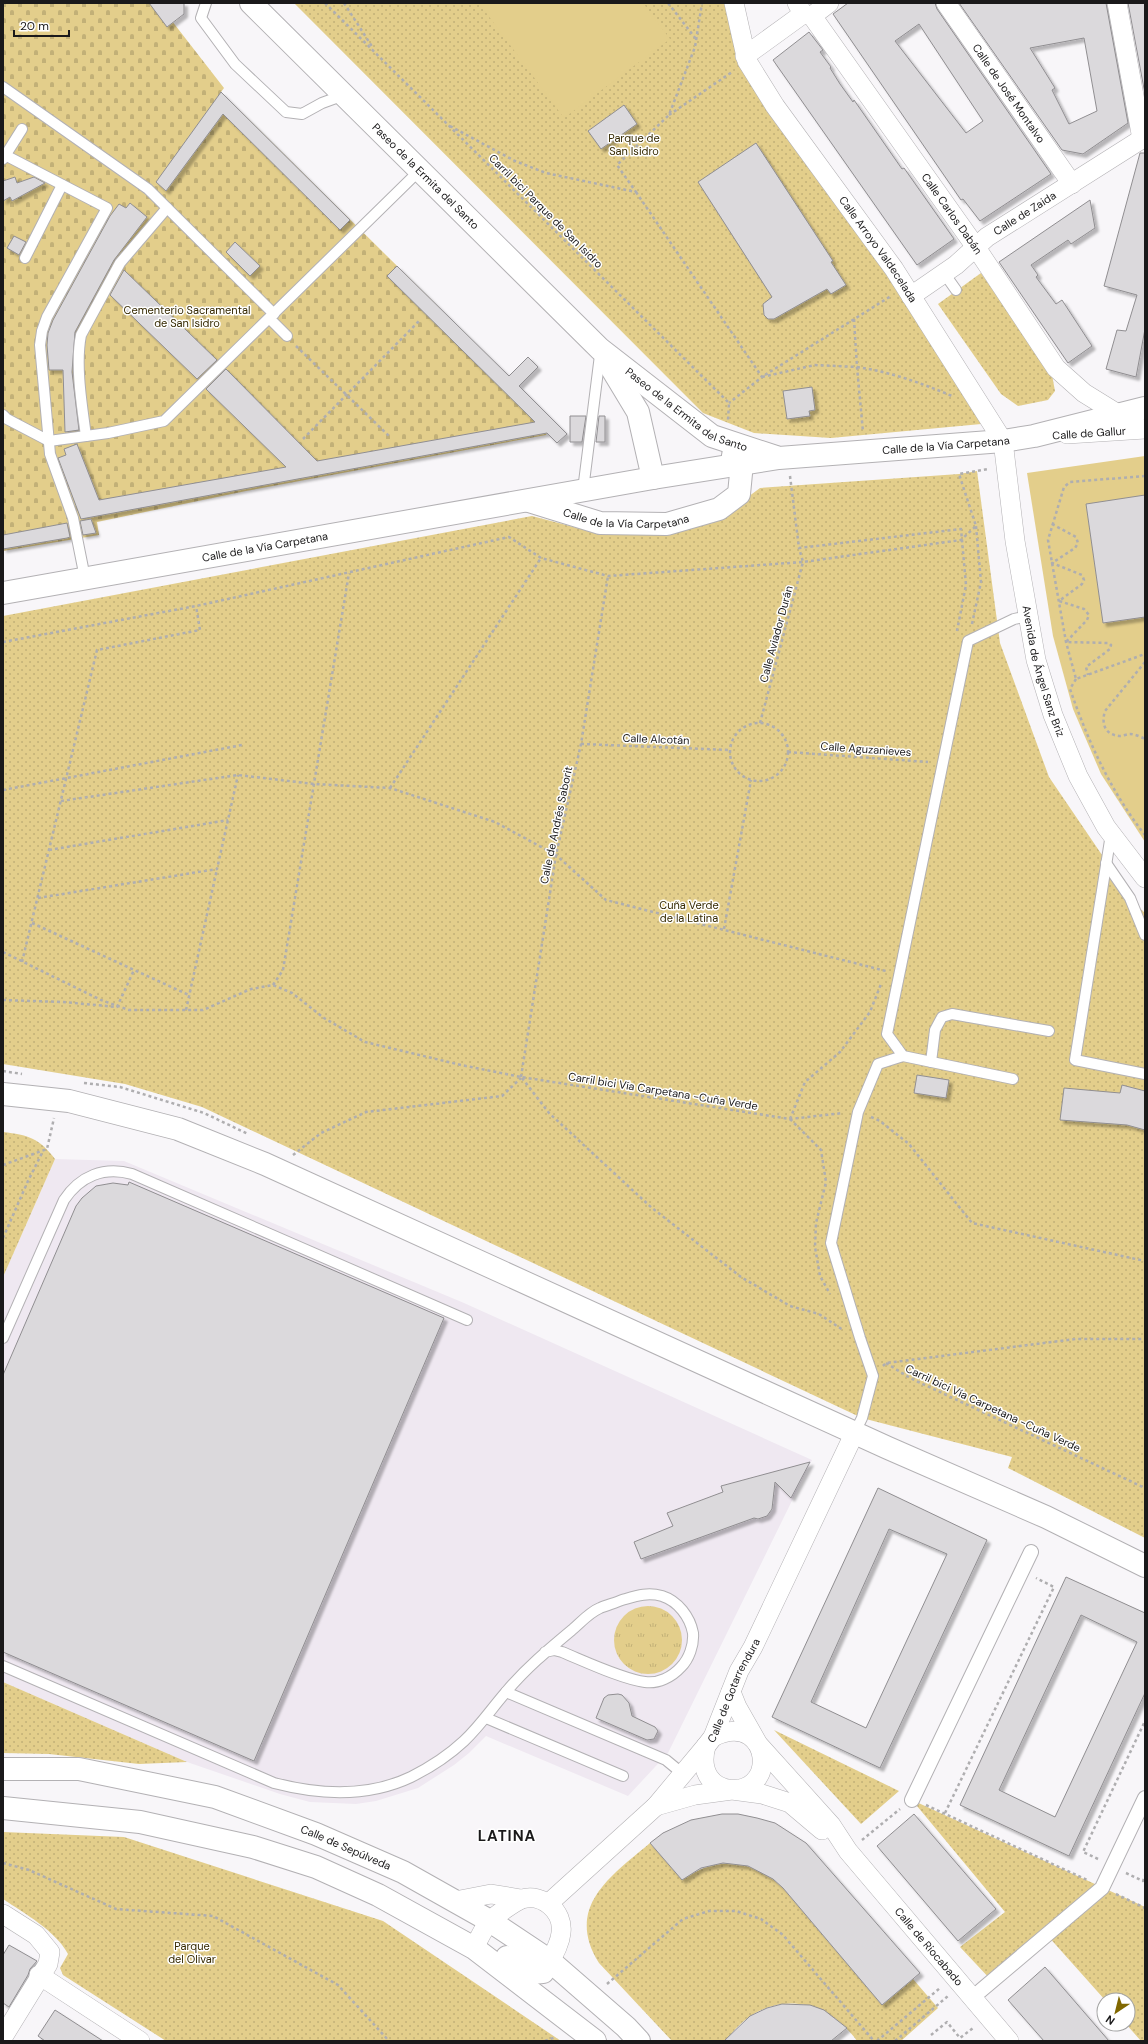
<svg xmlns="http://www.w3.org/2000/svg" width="1148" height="2044" font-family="'DM Sans',sans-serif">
	<defs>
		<pattern id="grass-tufts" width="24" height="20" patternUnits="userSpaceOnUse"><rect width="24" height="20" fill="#e3ce8b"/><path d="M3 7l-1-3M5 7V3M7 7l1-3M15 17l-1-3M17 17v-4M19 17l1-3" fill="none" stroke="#c2b077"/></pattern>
		<pattern id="cemetery-stones" width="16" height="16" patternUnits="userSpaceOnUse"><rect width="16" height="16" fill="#e3ce8b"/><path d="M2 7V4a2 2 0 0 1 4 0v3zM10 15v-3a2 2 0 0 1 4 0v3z" fill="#c2b077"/></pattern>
		<pattern id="park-dots" width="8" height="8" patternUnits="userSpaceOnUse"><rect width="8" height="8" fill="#e3ce8b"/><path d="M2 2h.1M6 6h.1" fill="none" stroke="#c2b077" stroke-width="1.8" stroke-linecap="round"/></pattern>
		<filter id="shadow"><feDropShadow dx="3.5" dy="3.5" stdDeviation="1" flood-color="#0004"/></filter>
	</defs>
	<rect width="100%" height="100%" fill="#f8f6f9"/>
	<!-- built -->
	<polygon fill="#efe8f1" points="55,1159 124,1161 464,1303 812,1460 668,1753 628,1796 486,1736 469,1753 454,1765 418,1788 376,1801 356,1804 310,1802 280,1794 187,1762 3,1682 3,1277"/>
	<!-- grass -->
	<circle fill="url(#grass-tufts)" cx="648" cy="1640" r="34"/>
	<!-- cemetery -->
	<polygon fill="url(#cemetery-stones)" points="3,3 158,3 224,88 221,92 552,419 546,435 246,491 97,522 99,535 3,551"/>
	<!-- park -->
	<g fill="url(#park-dots)">
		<polygon points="294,3 736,3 745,56 992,423 831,438 754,433 703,413"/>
		<polygon points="981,273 1052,375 1055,391 1048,400 1018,406 1001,394 938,304"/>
		<polygon points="977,471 1000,643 1049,777 1136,905 1145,913 1145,1538 1008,1468 1012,1457 862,1418 202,1107 125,1084 3,1064 3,616 532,516 604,535 713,523 760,488 959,474"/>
		<path d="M 3,1132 C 28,1135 39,1138 55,1159 L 3,1277 Z"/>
		<polygon points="3,1682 187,1762 139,1764 49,1754 3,1753"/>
		<polygon points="774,1730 899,1791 861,1824"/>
		<polygon points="912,1800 1145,1907 1145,2041 1141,2041 1126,2024 1128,2024 1128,2000 1105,2000 1047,1935 992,1981 960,1947 1005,1912"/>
		<path d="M 3,1832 L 124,1837 L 383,1921 L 561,2041 L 166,2041 L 63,1975 L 60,1968 L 68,1954 C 55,1930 25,1914 3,1899 Z"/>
		<path d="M 650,1843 L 682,1880 C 717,1855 752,1859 783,1888 L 882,2005 L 913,1979 L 938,2008 L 901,2041 L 857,2041 C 822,1992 761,1990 726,2041 L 672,2041 L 599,1963 C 564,1907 611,1876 650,1843 Z"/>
	</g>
	<!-- pitch -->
	<g fill="#e3ce8b">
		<polygon points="479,3 643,3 670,39 564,118"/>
		<polygon points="1145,456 1145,842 1101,774 1073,709 1053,636 1027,473"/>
	</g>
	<!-- building -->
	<g fill="#dbd9dc" stroke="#908e91" fill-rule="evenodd" filter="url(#shadow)">
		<polygon points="149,3 184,3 184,14 167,27"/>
		<path d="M 848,3 L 935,3 L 937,9 L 1051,174 L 980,221 L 963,199 L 961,200 L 833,14 ZM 919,24 L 983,121 L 966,133 L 895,41 Z"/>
		<path d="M 959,3 L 1106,3 L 1128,123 L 1083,154 L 1062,150 ZM 1084,38 L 1097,111 L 1069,124 L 1052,90 L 1055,88 L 1030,48 Z"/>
		<polygon points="1128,3 1145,3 1145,94"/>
		<polygon points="809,32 823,50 820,52 831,67 830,68 840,84 853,102 854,100 902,169 904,168 954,239 917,265 773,60"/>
		<polygon points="221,92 350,220 340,230 223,114 166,191 156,182"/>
		<polygon points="624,105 637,124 601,149 588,131"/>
		<polygon points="756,143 833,261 831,262 846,285 831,294 827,289 774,319 768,319 764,315 763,304 772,297 698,182"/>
		<polygon points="1140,153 1145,153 1145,329 1136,377 1106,369 1117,330 1126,331 1137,295 1104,286"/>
		<polygon points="15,177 17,183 34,177 45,183 12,201 10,197 3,201 3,181"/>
		<polygon points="1090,200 1095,228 1071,244 1068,240 1031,265 1038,275 1036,277 1056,304 1062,300 1092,346 1068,363 999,262"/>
		<polygon points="130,203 147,217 114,260 75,332 72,372 79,430 65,432 63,370 49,370 47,345 48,333 53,320 110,216 119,204 126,208"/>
		<polygon points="14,236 26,242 19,255 7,248"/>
		<polygon points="235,242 260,266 250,276 226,252"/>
		<polygon points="397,266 509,376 528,357 538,367 519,386 567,434 557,443 547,433 81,519 58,458 66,455 64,449 77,444 99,500 286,467 206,389 226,369 317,461 535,422 387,276"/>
		<polygon points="124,270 217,360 197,379 110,295"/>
		<polygon points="812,387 815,410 809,411 810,416 787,419 783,391"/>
		<polygon points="570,416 586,416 582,442 570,442"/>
		<polygon points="599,416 605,416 605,442 596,442"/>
		<polygon points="1145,495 1145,617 1103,623 1086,504"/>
		<polygon points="91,519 96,533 83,535 80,521"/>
		<polygon points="67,523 70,537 67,538 3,549 3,535"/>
		<polygon points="917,1075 949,1080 946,1098 914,1093"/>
		<polygon points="1122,1085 1145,1091 1145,1130 1127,1125 1060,1120 1064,1088 1120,1093"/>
		<polygon points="129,1182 444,1318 254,1761 3,1652 3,1375 76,1206 82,1198 96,1186 113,1183 128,1185"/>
		<polygon points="810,1462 791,1498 775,1482 772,1509 767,1516 758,1519 754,1518 641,1559 634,1542 673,1526 667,1513 723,1492 721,1486"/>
		<path d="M 878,1488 L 987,1540 L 880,1768 L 772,1717 ZM 889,1529 L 947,1554 L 866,1728 L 811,1702 Z"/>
		<path d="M 1066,1577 L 1145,1613 L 1145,1693 L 1069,1856 L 960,1805 ZM 1081,1615 L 1137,1642 L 1055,1817 L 999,1790 Z"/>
		<polygon points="618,1694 622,1695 629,1703 632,1716 655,1727 658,1731 654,1739 647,1740 596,1718 604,1698 608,1695"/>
		<polygon points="722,1814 738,1814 757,1818 775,1823 806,1843 920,1973 882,2005 783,1888 773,1879 748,1866 723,1863 701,1868 682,1880 650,1843 663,1833 691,1820"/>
		<polygon points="914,1814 996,1909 958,1941 877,1846"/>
		<polygon points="9,1945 37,1961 30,1969 28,1975 9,2007 3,2003 3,1955"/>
		<polygon points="1045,1967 1090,2019 1109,2041 1044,2041 1008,2000"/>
		<polygon points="782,2004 810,2005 824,2010 847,2028 831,2041 724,2041 750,2016 767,2008"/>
		<polygon points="55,2010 103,2041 45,2041 38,2036"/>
	</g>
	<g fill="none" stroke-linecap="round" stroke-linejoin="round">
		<defs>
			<g id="service">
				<polyline points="206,3 201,18 235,64 286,112 302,114 322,103 344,95"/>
				<polyline points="3,87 148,189 274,314"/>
				<polyline points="3,154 107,208 47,317 42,331 40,345 50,454 73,518 85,578"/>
				<polyline points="3,159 22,129"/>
				<polyline points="25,258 62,185"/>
				<polyline points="944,273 956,290"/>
				<polyline points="270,319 287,336"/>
				<polyline points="3,415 7,419 49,441 108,433 164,421 420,170"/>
				<path d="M 86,436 C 82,406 75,365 81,335 L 120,263 L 167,208"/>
				<polyline points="583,490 600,355"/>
				<polyline points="1111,834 1075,1060 1145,1074"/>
				<polyline points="1106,863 1130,898 1145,935"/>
				<polyline points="931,1062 935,1030 942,1017 952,1014 1049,1031"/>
				<polyline points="1013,1079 903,1056 887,1034 968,641 1014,619 1028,616"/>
				<path d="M 3,1338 L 64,1200 C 80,1176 104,1166 132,1174 L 467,1320"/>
				<polyline points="855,1432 862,1418 873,1376 860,1338 831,1243 858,1112 878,1064 903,1056"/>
				<path d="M 3,1666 L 274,1783 C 320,1795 367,1798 411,1777 C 429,1768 449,1755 464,1741 C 480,1726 492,1708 506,1692 C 526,1668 549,1649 573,1629 C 581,1622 590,1612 600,1608 C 607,1605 615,1603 622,1600 C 636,1596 647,1592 662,1596 C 678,1601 690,1617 693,1633 C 694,1645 689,1659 681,1667 C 672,1677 658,1684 645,1682 C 622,1679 584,1661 562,1652 L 554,1650 L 545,1652"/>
				<polyline points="506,1692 666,1760 683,1774"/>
				<polyline points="486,1718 623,1776"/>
			</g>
			<g id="pedestrian">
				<polyline points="912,1800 1031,1552"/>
				<polyline points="972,1998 1102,1888 1145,1798"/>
			</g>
			<g id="minor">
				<path id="s1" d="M 734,3 L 747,61 L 775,106 L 894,269 L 1003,441 L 1015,541 L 1036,660 L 1053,715 L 1078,776 L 1106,827 L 1145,878"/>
				<path id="s2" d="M 797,3 L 803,14 L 812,16 L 975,246 L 1056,368 L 1084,393 L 1118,414"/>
				<path id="s3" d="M 946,3 L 1072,184"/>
				<polyline points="1117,3 1142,139"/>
				<polyline points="812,16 829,3"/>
				<polyline points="745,56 803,14"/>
				<path id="s4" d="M 911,296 L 956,265 L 987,237 L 1145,137"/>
				<polyline points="1067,434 1145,429"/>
				<path id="s5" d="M 731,1692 L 737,1707 L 758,1744 L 831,1825 L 848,1851 L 1009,2041"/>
				<path d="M 706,1746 C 691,1801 767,1803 762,1757 C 761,1749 757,1741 750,1736 C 738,1728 725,1731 713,1737"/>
				<polyline points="656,1806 695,1795 732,1790 762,1794 790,1803 822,1830"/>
				<polyline points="455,1901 491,1894 521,1899"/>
				<path id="s6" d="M 549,1903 L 656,1806 L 706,1746 L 713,1737 L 739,1671 L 753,1647 L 855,1432"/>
				<polyline points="3,1914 36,1935 50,1952 48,1964 3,2037"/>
				<path d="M 474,1948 C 479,1939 483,1929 489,1922 C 494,1916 516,1901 522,1899 C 542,1893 564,1911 561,1933 C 560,1943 555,1952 550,1961"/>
				<polyline points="39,1975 140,2041"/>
			</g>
			<g id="tertiary">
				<path id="s7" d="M 251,3 L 600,349 L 712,436 L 776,457"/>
				<polyline points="606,359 638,412 653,478"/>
				<path id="s8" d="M 529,501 L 600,523 L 667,524 L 719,509 L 739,494 L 742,463 L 733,455"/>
				<path id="s9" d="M 3,593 L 653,478 L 779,458 L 1003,441 L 1034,436 L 1145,408"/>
				<polyline points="3,1094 69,1101 178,1129 265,1164 888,1448 1046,1517 1145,1566"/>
				<path id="s10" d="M 3,1769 L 79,1769 L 215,1797 L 316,1834 L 403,1872 L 490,1921 L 550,1961 L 626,2027 L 639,2041"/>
				<polyline points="3,1808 140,1822 253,1847 316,1867 378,1895 474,1948 595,2041"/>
				<path d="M 507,1957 C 518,1965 529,1975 543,1972 L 550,1961"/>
			</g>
		</defs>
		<!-- service casing -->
		<use href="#service" stroke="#b3b1b4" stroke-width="12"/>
		<!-- pedestrian casing -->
		<use href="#pedestrian" stroke="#b3b1b4" stroke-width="16"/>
		<!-- minor casing -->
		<use href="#minor" stroke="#b3b1b4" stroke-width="20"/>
		<!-- tertiary casing -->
		<use href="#tertiary" stroke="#b3b1b4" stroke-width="24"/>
		<!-- path -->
		<g stroke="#afaeb0" stroke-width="2.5" stroke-dasharray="3 3" stroke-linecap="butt">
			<polyline points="325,3 729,403 728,420"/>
			<polyline points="344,3 373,48"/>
			<polyline points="668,3 696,39"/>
			<polyline points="669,115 732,72"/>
			<polyline points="450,126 515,161 546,173 636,192 617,165 669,115 695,47 702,3"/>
			<polyline points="636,192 762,377 729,403"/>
			<path d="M 854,319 L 857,367 C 891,372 921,383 952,396"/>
			<polyline points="296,346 389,436"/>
			<polyline points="765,375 891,296"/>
			<polyline points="762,377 815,365 857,367 863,432"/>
			<polyline points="303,439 420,320"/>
			<polyline points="790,476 799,548 961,529 966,585 957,631"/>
			<polyline points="1145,476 1070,482 1064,487 1048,540 1066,642 1076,679 1145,654"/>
			<polyline points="1052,524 1076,537 1078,543 1075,548 1052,563 1082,575 1084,580 1082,584 1059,601 1084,609 1089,615 1087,620 1066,642 1109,643 1111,645 1110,649 1086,667 1088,675"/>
			<polyline points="972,624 981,582 976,526"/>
			<polyline points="3,642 196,606 509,537 541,558 608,576 803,562 961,540 976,526 959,474 989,469"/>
			<path d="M 1145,662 L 1105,711 C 1101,724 1105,735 1120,736 C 1123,736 1127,734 1130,734 C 1135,734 1141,737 1145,739"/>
			<path d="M 1076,679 L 1070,689 C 1088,741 1111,792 1145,835"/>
			<polyline points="760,723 803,562 799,548"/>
			<circle cx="759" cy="752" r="29"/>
			<polyline points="581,744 730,750"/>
			<polyline points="788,752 928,762"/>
			<polyline points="390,788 541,558"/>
			<polyline points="3,790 242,745"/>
			<polyline points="61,801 238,775 314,784 390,788 495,822 556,855 606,900 886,971"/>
			<polyline points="49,850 228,820"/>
			<polyline points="38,898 217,869 238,775"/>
			<polyline points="32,923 189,995"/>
			<polyline points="724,929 751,780"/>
			<polyline points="3,952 101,1000 129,1010 203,1010 251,989 273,985 292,993 324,1018 365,1042 461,1065 521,1077 790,1119 843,1113"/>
			<polyline points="22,962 97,650 200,630 196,606"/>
			<polyline points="273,985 283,970 349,573"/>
			<polyline points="3,1000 63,1002 117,1007 134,970"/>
			<polyline points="186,1010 217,869"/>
			<polyline points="3,1071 22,1074"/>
			<polyline points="521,1077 556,855 581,744 608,576"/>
			<polyline points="522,1078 549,1113 652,1208 741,1277 790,1306 819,1314 843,1330"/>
			<polyline points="84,1083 120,1087 204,1113 248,1134"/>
			<polyline points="871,1117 880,1121 909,1144 972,1223 1145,1261"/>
			<polyline points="790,1119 805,1082 840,1052 870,1012 881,984"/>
			<polyline points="790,1119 821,1150 826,1182 816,1223 815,1247 820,1276 830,1294"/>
			<polyline points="293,1155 321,1133 366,1112 502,1096 521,1078"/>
			<polyline points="3,1165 47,1149 54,1118"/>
			<polyline points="3,1238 28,1181 43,1151"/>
			<polyline points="886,1363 910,1378 1145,1488"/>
			<polyline points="883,1366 886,1363 1076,1339 1145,1339"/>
			<polyline points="926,1805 1087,1880"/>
			<polyline points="945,1813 1054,1587 1036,1578"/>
			<polyline points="862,1840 900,1809"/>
			<polyline points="1098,1859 1083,1852 1145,1721"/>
			<polyline points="3,1863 29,1870 116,1909 213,1916 338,1985 389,2041"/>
			<polyline points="1126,1873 1143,1881 1145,1876"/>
			<polyline points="1116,1894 1145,1908"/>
			<polyline points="607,1984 683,1919 709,1911 736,1911 761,1919 783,1935 874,2041"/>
			<polyline points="931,2035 947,2022 960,2038 973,2028"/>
			<polyline points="545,2041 556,2037"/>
			<polyline points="877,2041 940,1988"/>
			<polyline points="895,2041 948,1996"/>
		</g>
		<!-- service -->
		<use href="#service" stroke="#fff" stroke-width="10"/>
		<!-- pedestrian -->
		<use href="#pedestrian" stroke="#fff" stroke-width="14"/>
		<!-- minor -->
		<use href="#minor" stroke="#fff" stroke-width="19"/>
		<!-- tertiary -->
		<use href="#tertiary" stroke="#fff" stroke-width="22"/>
	</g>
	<g text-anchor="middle" stroke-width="3" stroke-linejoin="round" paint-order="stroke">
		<!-- street labels -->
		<g font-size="11" fill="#1a191a" stroke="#fff">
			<text dy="4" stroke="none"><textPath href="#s3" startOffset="110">Calle de José Montalvo</textPath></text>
			<text dy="4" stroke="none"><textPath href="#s7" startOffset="246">Paseo de la Ermita del Santo</textPath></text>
			<text transform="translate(546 211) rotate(45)" y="4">Carril bici Parque de San Isidro</text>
			<text dy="4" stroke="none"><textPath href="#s4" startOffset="141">Calle de Zaida</textPath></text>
			<text dy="4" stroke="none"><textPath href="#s2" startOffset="264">Calle Carlos Dabán</textPath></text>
			<text dy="4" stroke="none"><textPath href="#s1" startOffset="289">Calle Arroyo Valdecelada</textPath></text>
			<text dy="4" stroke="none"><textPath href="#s7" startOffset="598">Paseo de la Ermita del Santo</textPath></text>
			<text transform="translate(1089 433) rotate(-4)" y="4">Calle de Gallur</text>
			<text dy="4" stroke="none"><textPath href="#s9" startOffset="955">Calle de la Vía Carpetana</textPath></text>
			<text dy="4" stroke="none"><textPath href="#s8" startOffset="100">Calle de la Vía Carpetana</textPath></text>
			<text dy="4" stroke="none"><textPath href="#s9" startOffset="266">Calle de la Vía Carpetana</textPath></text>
			<text transform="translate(776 634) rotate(-75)" y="4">Calle Aviador Durán</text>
			<text dy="4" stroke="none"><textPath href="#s1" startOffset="752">Avenida de Ángel Sanz Briz</textPath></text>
			<text transform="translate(656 739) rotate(2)" y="4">Calle Alcotán</text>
			<text transform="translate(866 749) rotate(4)" y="4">Calle Aguzanieves</text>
			<text transform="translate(556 825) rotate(-78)" y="4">Calle de Andrés Saborit</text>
			<text transform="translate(663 1091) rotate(9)" y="4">Carril bici Vía Carpetana -Cuña Verde</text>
			<text transform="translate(993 1408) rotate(25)" y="4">Carril bici Vía Carpetana -Cuña Verde</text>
			<text dy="4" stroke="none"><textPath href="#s6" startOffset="285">Calle de Gotarrendura</textPath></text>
			<text dy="4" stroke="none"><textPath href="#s10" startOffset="355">Calle de Sepúlveda</textPath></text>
			<text dy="4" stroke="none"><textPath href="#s5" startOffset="324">Calle de Riocabado</textPath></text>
		</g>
		<!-- park labels -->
		<g font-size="11" fill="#352900" stroke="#fff">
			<text x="634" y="142">Parque de<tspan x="634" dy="13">San Isidro</tspan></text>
			<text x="187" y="314">Cementerio Sacramental<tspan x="187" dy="13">de San Isidro</tspan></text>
			<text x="689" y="909">Cuña Verde<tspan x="689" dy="13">de la Latina</tspan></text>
			<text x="192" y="1950">Parque<tspan x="192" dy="13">del Olivar</tspan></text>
		</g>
		<!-- district labels -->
		<g font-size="15" font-weight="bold" letter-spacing="1" fill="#1a191a" stroke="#fff">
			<text x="507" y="1841">LATINA</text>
		</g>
	</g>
	<!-- border -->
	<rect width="1148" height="2044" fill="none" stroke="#1a191a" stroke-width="8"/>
	<!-- north arrow -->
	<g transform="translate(1116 2012) rotate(215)"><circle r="19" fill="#ffffff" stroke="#a3a3a3"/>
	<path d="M0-3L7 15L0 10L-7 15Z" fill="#816800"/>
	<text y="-6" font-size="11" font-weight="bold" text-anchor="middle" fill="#1a191a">N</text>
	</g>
	<!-- scale -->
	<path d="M14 30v6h55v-6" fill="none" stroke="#1a191a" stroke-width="2"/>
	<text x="20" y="30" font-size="12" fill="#1a191a" stroke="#ffffff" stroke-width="3" paint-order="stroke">20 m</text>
</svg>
